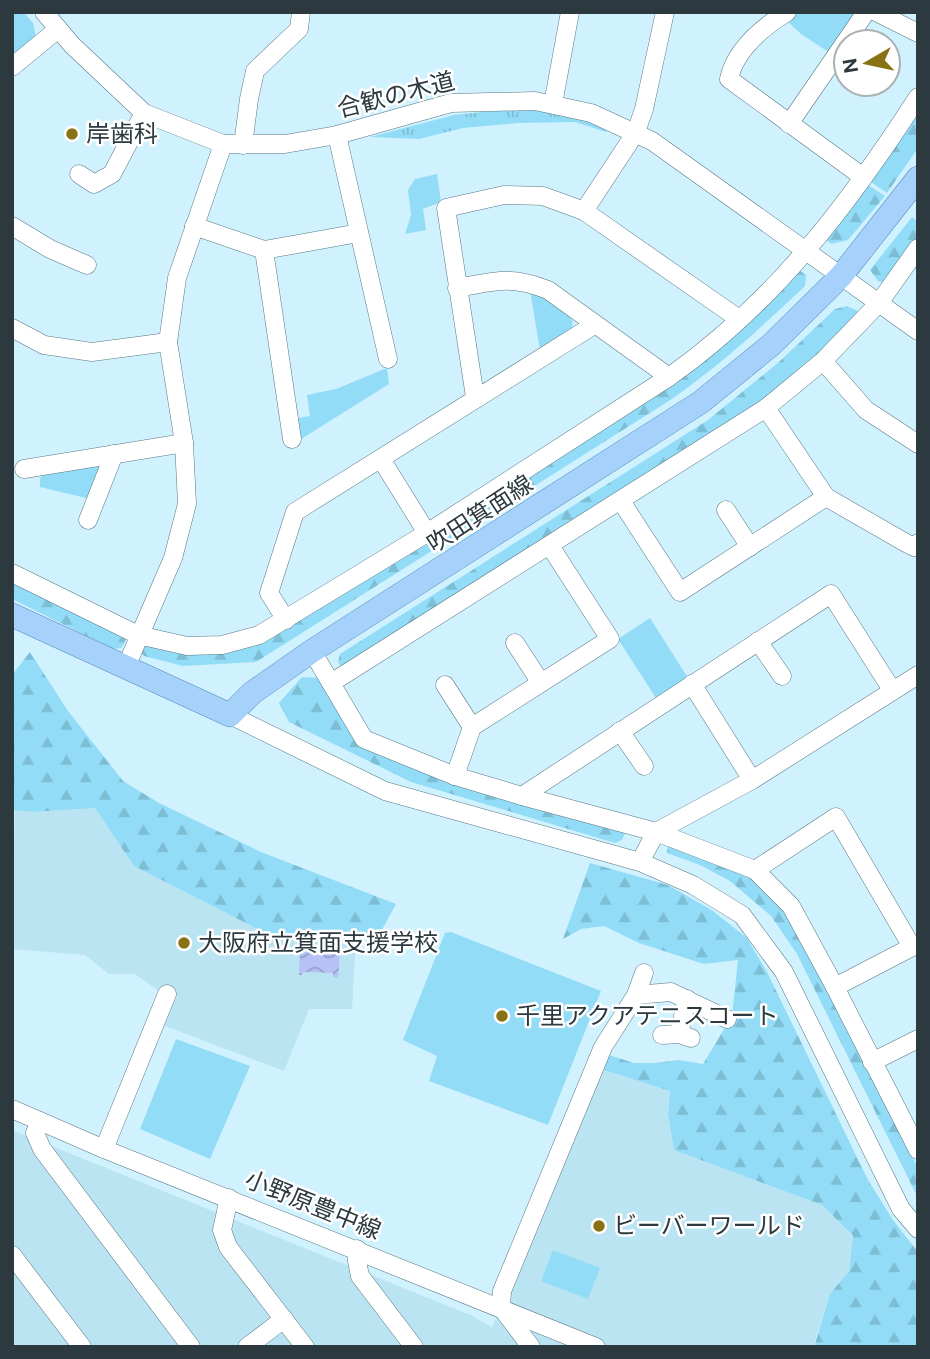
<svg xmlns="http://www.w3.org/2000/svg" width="930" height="1359" font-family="'Public Sans','Noto Sans JP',sans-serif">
	<defs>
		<pattern id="grass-tufts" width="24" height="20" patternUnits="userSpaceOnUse" patternTransform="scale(1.75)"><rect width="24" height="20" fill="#92dcf7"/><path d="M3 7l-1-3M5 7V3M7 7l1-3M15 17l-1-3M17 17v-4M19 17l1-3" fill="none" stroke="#7ebed5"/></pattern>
		<pattern id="forest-firs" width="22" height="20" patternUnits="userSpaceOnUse" patternTransform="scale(1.75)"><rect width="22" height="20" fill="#92dcf7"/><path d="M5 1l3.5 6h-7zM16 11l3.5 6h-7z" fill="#7ebed5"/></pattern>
		<pattern id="water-waves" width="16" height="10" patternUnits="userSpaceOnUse" patternTransform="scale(1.75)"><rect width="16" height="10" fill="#b6c1f6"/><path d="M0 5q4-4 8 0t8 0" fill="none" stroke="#949ec9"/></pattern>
	</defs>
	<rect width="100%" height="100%" fill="#d0f2ff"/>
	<!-- built -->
	<g fill="#bbe4f3">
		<polygon points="95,808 134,866 269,935 356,936 352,1009 309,1009 284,1071 165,1026 175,998 160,992 135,974 109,974 85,955 12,949 15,810 33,812"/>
		<polygon points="604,1070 670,1091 668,1114 674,1150 822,1205 853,1237 849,1271 830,1294 813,1347 12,1347 12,1130 473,1316 492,1327"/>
	</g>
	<!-- grass -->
	<polygon fill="url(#grass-tufts)" points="501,110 551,110 607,128 606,132 575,122 519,123 463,128 419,139 370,137 454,115"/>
	<!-- forest -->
	<g fill="url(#forest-firs)">
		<polygon points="918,107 918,148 887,193 868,180"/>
		<polygon points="865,183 885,196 848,240 831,244 825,239"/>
		<polygon points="912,217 918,222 918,238 886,284 878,281 870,270"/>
		<path d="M 799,270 L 806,275 L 805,286 C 762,327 720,365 672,399 L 256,662 L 183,666 L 144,656 L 139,649 L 144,643 L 226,650 L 673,381 Z"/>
		<polygon points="847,306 858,311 856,319 808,364 742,417 342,668 338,662 340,654 708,420 779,362 835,309"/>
		<polygon points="12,580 125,635 125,642 121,648 113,649 12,599"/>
		<polygon points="30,652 68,711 123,781 159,803 261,852 396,904 378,937 269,935 134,866 95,808 33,812 12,810 12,675"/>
		<polygon points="302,677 322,678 360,745 626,831 622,840 615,843 411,782 289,722 279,703"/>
		<polygon points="668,842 750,877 781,907 812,958 918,1168 918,1198 797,954 771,916 730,881 700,865 667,853"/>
		<polygon points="590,863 668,885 713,911 747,938 767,972 868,1180 893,1220 918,1252 918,1347 814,1347 830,1294 849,1271 853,1236 822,1205 674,1150 668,1114 670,1091 604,1070 609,1055 634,1063 655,1063 679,1060 703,1064 732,1016 738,960 704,964 639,943 604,926 581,929 563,939"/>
	</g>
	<!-- green -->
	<g fill="#92dcf7">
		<polygon points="12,12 23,12 33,23 36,38 12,58"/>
		<polygon points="798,12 855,12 855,14 830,53 801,34 786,20"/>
		<polygon points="437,174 441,202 423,209 426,230 405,234 411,215 408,190 415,179"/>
		<path d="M 530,290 C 542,295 586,316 569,332 C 561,339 549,344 540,350 Z"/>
		<polygon points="387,368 389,384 298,441 296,424 299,418 310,416 307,395 336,389"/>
		<polygon points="96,464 100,471 90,499 40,487 40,478 45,472"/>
		<polygon points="650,618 688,678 656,698 618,639"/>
		<polygon points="451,932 601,991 548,1125 429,1081 437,1056 403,1040 445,933"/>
		<polygon points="176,1039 250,1066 210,1159 140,1129"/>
		<polygon points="553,1250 600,1268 588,1299 541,1281"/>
	</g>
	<!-- water -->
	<polygon fill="url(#water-waves)" points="300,951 340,953 338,978 333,977 333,973 303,972 302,975 299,975"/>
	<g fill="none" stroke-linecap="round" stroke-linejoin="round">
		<defs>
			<g id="minor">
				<polyline points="44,12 72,45 144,113 223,144 285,144 337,135 451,103 535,101 591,113 652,141 918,331"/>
				<path d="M 787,12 C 763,27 735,50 729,79 L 863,177"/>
				<polyline points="876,12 918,33"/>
				<polyline points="12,67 58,29"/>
				<polyline points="553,104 570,12"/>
				<polyline points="789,124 866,12"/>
				<polyline points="337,135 388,359"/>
				<polyline points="243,145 249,99 255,71 299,29 301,12"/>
				<polyline points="79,174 94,184 112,174 144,113"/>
				<polyline points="584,211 636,132 644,109 665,12"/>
				<polyline points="12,226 50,249 87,265"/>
				<polyline points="194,226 264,250 359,233"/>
				<polyline points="264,250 292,439"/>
				<path d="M 457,288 C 495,281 511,275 548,290 L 669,377"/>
				<polyline points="12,328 44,345 92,352 168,342"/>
				<polyline points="823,361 866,410 918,444"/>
				<polyline points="475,397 446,208 504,195 543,196 584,211 739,319"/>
				<polyline points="766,408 826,497 906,543 914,547 918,543"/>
				<polyline points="381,459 427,533"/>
				<polyline points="24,469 184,443"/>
				<polyline points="621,501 680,592 826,497"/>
				<polyline points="726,510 750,547"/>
				<polyline points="88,520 114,454"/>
				<path d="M 12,573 L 138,635 L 187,646 L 222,645 L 259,635 L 427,533 L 669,377 C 774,303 849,204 918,97"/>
				<polyline points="286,620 269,593 295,512 594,325"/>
				<polyline points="758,641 782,676"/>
				<polyline points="515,643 541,683"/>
				<polyline points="312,651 364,739 455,776 522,796 656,832 755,870 791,906 835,987 918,1150"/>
				<polyline points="126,667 173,558 187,504 184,443 168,342 177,278 223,144"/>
				<polyline points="331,683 766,408 823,361 879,303 918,248"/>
				<polyline points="692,684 752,780"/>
				<polyline points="445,685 472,727"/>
				<polyline points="230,715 385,791 640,862 693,885 742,915 784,972 901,1209 918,1229"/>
				<polyline points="620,731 644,766"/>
				<polyline points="455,776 472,727 610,639 550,546"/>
				<polyline points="522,796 831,594 892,690"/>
				<polyline points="640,862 656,832 752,780 918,675"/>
				<polyline points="755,870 836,817 912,947 835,987"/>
				<polyline points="636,995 644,973"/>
				<polyline points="679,1034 687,999"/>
				<polyline points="662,1035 679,1034 691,1038"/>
				<polyline points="872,1062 918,1039"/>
				<polyline points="12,1109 104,1149 596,1347"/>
				<polyline points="40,1121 35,1133 42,1149 191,1347"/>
				<polyline points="104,1149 167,994"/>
				<polyline points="229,1198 222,1230 228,1247 305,1347"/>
				<polyline points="357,1249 357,1261 360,1276 414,1347"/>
				<polyline points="12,1255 82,1347"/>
				<polyline points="247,1347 284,1319"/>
				<polyline points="531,1347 501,1307 502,1291 603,1047 636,995 671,992 727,1019"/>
			</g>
			<polyline id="major" points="12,615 230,715 252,693 312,651 701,402 771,345 841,276 918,178"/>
		</defs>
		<!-- minor casing -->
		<use href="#minor" stroke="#597782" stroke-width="19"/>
		<!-- major casing -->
		<use href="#major" stroke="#5588b8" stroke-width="24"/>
		<!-- minor -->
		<use href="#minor" stroke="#fff" stroke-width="18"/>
		<!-- major -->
		<use href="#major" stroke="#a6d1fb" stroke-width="23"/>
	</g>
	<!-- markers -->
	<g fill="#897214" stroke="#fff" stroke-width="2.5">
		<circle cx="72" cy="134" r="7"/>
		<circle cx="184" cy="943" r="7"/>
		<circle cx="502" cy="1016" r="7"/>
		<circle cx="599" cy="1226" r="7"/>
	</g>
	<g text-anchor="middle" stroke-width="5" stroke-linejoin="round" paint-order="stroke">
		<!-- street labels -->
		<g font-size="24" fill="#2c393e" stroke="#fff">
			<text transform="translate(396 95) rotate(-14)" y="8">合歓の木道</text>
			<text transform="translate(480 514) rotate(-33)" y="8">吹田箕面線</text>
			<text transform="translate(313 1205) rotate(22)" y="8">小野原豊中線</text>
		</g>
		<!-- poi labels -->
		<g font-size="24" fill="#2c393e" stroke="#fff" text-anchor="start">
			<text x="86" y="142">岸歯科</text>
			<text x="198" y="951">大阪府立箕面支援学校</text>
			<text x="516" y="1024">千里アクアテニスコート</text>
			<text x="613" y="1234">ビーバーワールド</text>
		</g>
	</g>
	<!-- border -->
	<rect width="930" height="1359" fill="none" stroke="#2c393e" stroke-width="28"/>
	<!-- north arrow -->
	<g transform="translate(867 63) rotate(261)"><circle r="33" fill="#ffffff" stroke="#abb0b2" stroke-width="2"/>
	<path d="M0-5L12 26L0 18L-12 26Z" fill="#897214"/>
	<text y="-10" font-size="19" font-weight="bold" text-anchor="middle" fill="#2c393e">N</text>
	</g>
</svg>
